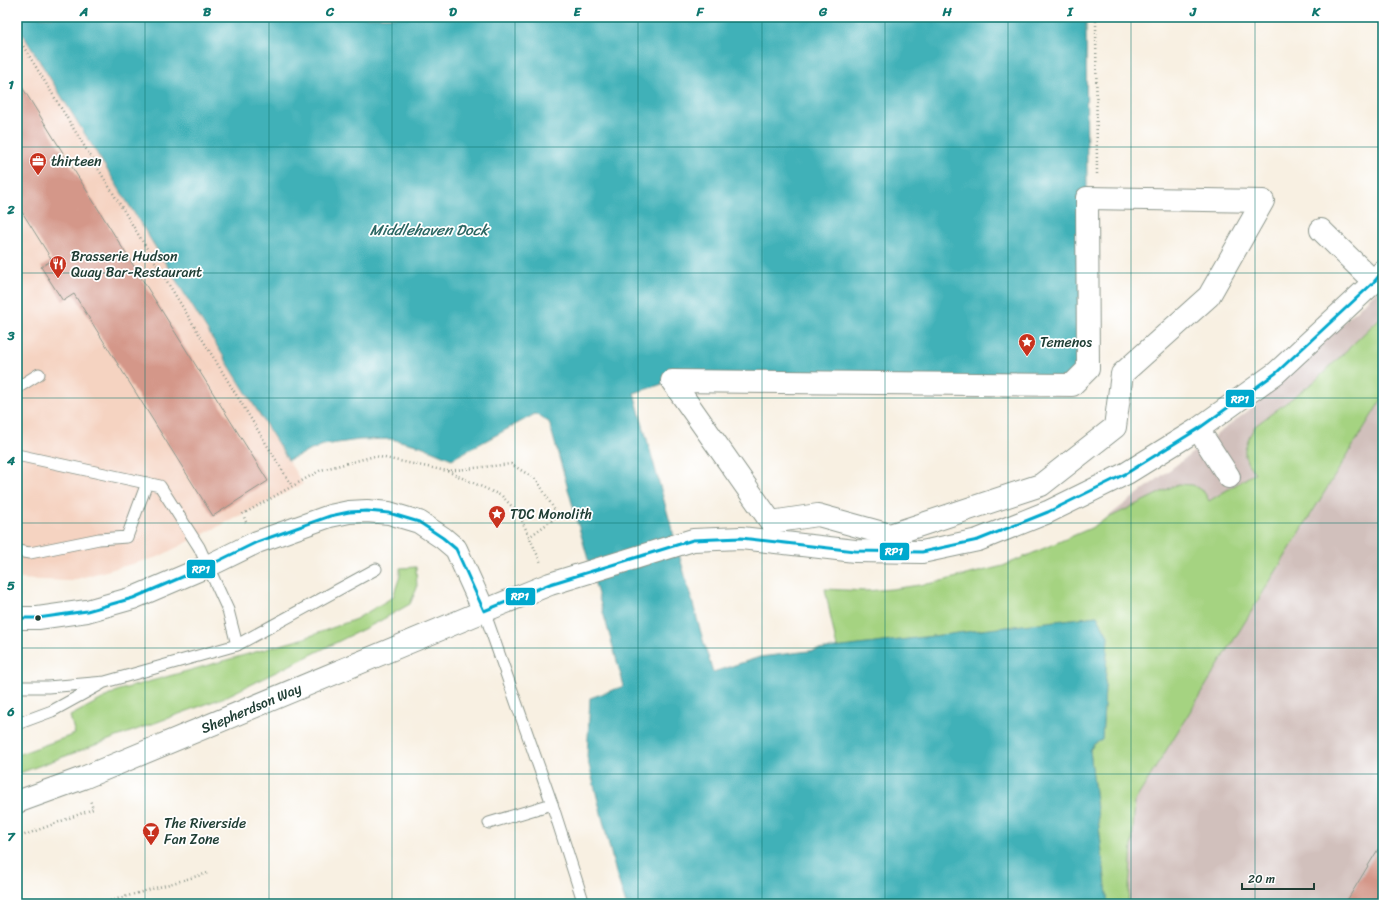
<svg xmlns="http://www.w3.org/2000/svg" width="1400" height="921" font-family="Sriracha,sans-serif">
	<rect width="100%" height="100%" fill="#fff"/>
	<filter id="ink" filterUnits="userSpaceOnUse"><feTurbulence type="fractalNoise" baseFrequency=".025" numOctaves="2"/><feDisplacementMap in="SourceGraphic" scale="8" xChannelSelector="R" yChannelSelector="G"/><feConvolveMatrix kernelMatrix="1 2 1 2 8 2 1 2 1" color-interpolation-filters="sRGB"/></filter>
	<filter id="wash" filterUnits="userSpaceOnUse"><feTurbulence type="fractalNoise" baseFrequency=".012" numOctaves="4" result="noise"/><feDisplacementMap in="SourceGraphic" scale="16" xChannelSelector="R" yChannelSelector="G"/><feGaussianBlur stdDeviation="0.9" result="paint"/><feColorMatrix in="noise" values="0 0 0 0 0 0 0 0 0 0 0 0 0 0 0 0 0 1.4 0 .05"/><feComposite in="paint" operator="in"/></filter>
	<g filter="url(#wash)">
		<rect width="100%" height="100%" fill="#f8f0e2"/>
		<!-- built -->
		<polygon fill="#f5d3c1" points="17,25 303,484 158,557 69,581 17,579"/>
		<!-- industrial -->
		<polygon fill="#d1c0bc" points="1383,285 1383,904 1128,904 1102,521 1257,404"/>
		<!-- green -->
		<g fill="#a5d381" stroke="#62885a">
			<polygon points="1383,315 1383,397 1135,801 1128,904 1108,904 1090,750 1094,744 1102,739 1108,636 1097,616 837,648 825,589 865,591 892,589 933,583 1003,566 1091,528 1102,521 1178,484 1193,485 1204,492 1209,501 1255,473 1248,464 1245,456 1245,449 1249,437 1255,426 1315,381"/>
			<polygon points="416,567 417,588 410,604 378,622 225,697 17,774 17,755 75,734 70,716 119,690 302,639 356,619 393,597 400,576 400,568"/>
		</g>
		<!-- water -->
		<polygon fill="#40b1b8" stroke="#307776" points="17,17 1086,17 1088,369 1072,385 672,381 634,393 703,640 713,672 760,657 1097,616 1108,636 1102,740 1094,744 1090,750 1108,904 626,904 616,873 587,757 590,698 624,686 549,422 535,414 452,459 421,446 391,439 359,440 323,445 288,460 17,25"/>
		<g id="blocks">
			<!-- building -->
			<g fill="#d49789">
				<polygon points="17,79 268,481 213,516 74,294 63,301 41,267 52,260 17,204"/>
				<polygon points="1383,841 1383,904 1345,904"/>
			</g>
		</g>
	</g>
	<g filter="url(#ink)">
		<use href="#blocks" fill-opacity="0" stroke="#8c968b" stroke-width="1"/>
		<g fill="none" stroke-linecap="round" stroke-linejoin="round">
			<defs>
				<g id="lane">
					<polyline points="17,388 39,374"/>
					<polyline points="17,455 160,486 199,547 228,610 237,645"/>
					<polyline points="17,551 30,553 99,539 127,537 147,483"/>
					<polyline points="484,611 552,804 584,904"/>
					<polyline points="17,687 48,687 105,682 237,645 376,569"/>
					<polyline points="17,724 52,711 101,684"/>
					<polyline points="489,823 552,804"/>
				</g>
				<g id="street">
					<polygon points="1087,198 1263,201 1209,296 1122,374 1115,427 1041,485 890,535 818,515 771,522 672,381 1072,385 1088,369"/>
					<polyline points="1321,230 1374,282"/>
					<polyline points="1198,429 1229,477"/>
					<polyline points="484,611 550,584 693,540 741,538 855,551 922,552 978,540 1048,512 1127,473 1198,429 1276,373 1374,282 1383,271"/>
				</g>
				<polyline id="secondary" points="17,618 38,618 87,611 133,598 208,566 257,542 330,516 349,512 367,511 389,513 419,522 443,538 456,549 484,611 83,778 17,802"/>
			</defs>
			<!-- lane casing -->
			<use href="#lane" stroke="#8c968b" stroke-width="13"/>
			<!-- street casing -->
			<use href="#street" stroke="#8c968b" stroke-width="24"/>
			<!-- secondary casing -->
			<use href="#secondary" stroke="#8c968b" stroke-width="24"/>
			<!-- path -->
			<g stroke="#8c968b" stroke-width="2.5" stroke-dasharray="1 3" stroke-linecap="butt">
				<polyline points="1096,17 1097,174"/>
				<polyline points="17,36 292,486"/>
				<polyline points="447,471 511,464 537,480 558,516 529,537"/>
				<polyline points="246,522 243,514 321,470 375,456 447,471 502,496 519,514 541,563"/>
				<polyline points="17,838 93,809 90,800"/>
				<polyline points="110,901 208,873"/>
			</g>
			<!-- lane -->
			<use href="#lane" stroke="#fff" stroke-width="11"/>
			<!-- street -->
			<use href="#street" stroke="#fff" stroke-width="22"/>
			<!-- secondary -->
			<use href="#secondary" stroke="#fff" stroke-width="22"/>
			<defs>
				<polyline id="bus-1" points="17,618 38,618 87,611 133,598 208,566 257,542 330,516 349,512 367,511 389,513 419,522 443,538 456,549 484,611 550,584 693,540 741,538 855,551 922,552 978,540 1048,512 1127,473 1198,429 1276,373 1374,282 1383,271"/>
			</defs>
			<!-- bus-1 casing -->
			<use href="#bus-1" stroke="#fff" stroke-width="6"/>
			<!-- bus-1 -->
			<use href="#bus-1" stroke="#00a9ce" stroke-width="3"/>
		</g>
	</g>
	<!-- grid -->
	<path fill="none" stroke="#0f766e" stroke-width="1" stroke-opacity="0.55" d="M 145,17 L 145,904M 269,17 L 269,904M 392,17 L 392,904M 515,17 L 515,904M 638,17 L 638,904M 762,17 L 762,904M 885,17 L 885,904M 1008,17 L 1008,904M 1131,17 L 1131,904M 1255,17 L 1255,904M 17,147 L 1383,147M 17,273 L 1383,273M 17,398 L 1383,398M 17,523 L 1383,523M 17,648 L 1383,648M 17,774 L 1383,774"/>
	<!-- icons -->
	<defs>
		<symbol id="office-pin" viewBox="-11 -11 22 30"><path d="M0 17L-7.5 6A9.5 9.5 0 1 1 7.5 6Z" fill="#c8321e" stroke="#fff"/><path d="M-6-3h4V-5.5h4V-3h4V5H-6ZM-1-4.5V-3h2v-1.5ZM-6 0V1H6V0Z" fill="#fff"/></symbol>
		<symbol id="restaurant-pin" viewBox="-11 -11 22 30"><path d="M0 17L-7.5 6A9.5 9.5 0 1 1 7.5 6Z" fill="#c8321e" stroke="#fff"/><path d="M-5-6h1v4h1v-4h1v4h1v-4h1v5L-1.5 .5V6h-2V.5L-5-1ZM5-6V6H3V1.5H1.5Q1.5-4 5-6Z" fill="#fff"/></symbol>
		<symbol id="sight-pin" viewBox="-11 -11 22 30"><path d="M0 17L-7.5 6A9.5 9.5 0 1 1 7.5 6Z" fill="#c8321e" stroke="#fff"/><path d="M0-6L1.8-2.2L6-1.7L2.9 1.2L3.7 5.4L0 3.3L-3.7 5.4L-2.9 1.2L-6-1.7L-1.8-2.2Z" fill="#fff"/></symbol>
		<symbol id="bar-pin" viewBox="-11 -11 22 30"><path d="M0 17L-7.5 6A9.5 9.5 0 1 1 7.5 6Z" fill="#c8321e" stroke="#fff"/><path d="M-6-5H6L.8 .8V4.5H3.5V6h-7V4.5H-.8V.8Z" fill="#fff"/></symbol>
	</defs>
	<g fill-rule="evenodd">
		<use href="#office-pin" x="28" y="151" width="20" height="27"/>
		<use href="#restaurant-pin" x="48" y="254" width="20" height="27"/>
		<use href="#sight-pin" x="1017" y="332" width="20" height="27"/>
		<use href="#sight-pin" x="487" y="504" width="20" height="27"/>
		<use href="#bar-pin" x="141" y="821" width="20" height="27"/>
	</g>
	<!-- markers -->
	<circle fill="#1f3d34" stroke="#fff" stroke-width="1.5" cx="38" cy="618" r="3.5"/>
	<g text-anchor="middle" stroke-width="3.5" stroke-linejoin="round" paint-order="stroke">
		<!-- poi labels -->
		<g font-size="14" fill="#1f3d34" stroke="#fff" text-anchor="start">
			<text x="51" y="166">thirteen</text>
			<text x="71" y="261">Brasserie Hudson<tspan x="71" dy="16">Quay Bar-Restaurant</tspan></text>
			<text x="1040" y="347">Temenos</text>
			<text x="510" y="519">TDC Monolith</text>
			<text x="164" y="828">The Riverside<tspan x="164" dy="16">Fan Zone</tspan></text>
		</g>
		<!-- street labels -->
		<g font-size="14" fill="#1f3d34" stroke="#fff">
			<text transform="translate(251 708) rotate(-23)" y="5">Shepherdson Way</text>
		</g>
		<!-- water labels -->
		<g font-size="15" font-style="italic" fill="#2b6662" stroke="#fff">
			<text x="429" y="235">Middlehaven Dock</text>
		</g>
	</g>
	<g stroke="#fff" stroke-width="1.5">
		<rect x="1225" y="389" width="30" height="19" rx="4" fill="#00a9ce"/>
		<rect x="879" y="542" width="31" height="19" rx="4" fill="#00a9ce"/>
		<rect x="186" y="559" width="30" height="20" rx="4" fill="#00a9ce"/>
		<rect x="505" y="587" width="31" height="19" rx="4" fill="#00a9ce"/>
	</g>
	<g font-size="11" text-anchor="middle" font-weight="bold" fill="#fff">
		<text x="1240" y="403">RP1</text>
		<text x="894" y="555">RP1</text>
		<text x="201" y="573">RP1</text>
		<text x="520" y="600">RP1</text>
	</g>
	<!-- margin -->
	<rect width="1400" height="921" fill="none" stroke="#fff" stroke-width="44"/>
	<!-- scale -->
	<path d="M1242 883v6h72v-6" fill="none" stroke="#1f3d34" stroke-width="2"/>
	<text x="1248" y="883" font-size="12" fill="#1f3d34" stroke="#ffffff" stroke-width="3" paint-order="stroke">20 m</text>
	<rect x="22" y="22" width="1356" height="877" fill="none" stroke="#0f766e" stroke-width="1.5"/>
	<g font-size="13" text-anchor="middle" font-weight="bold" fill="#0f766e">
		<text x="84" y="16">A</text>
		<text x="207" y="16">B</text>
		<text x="330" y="16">C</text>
		<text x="453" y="16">D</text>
		<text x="577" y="16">E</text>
		<text x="700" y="16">F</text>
		<text x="823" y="16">G</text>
		<text x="947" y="16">H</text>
		<text x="1070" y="16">I</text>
		<text x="1193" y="16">J</text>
		<text x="1316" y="16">K</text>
		<text x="11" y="89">1</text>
		<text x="11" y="214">2</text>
		<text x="11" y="340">3</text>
		<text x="11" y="465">4</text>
		<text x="11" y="590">5</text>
		<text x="11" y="716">6</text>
		<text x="11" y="841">7</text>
	</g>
</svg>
